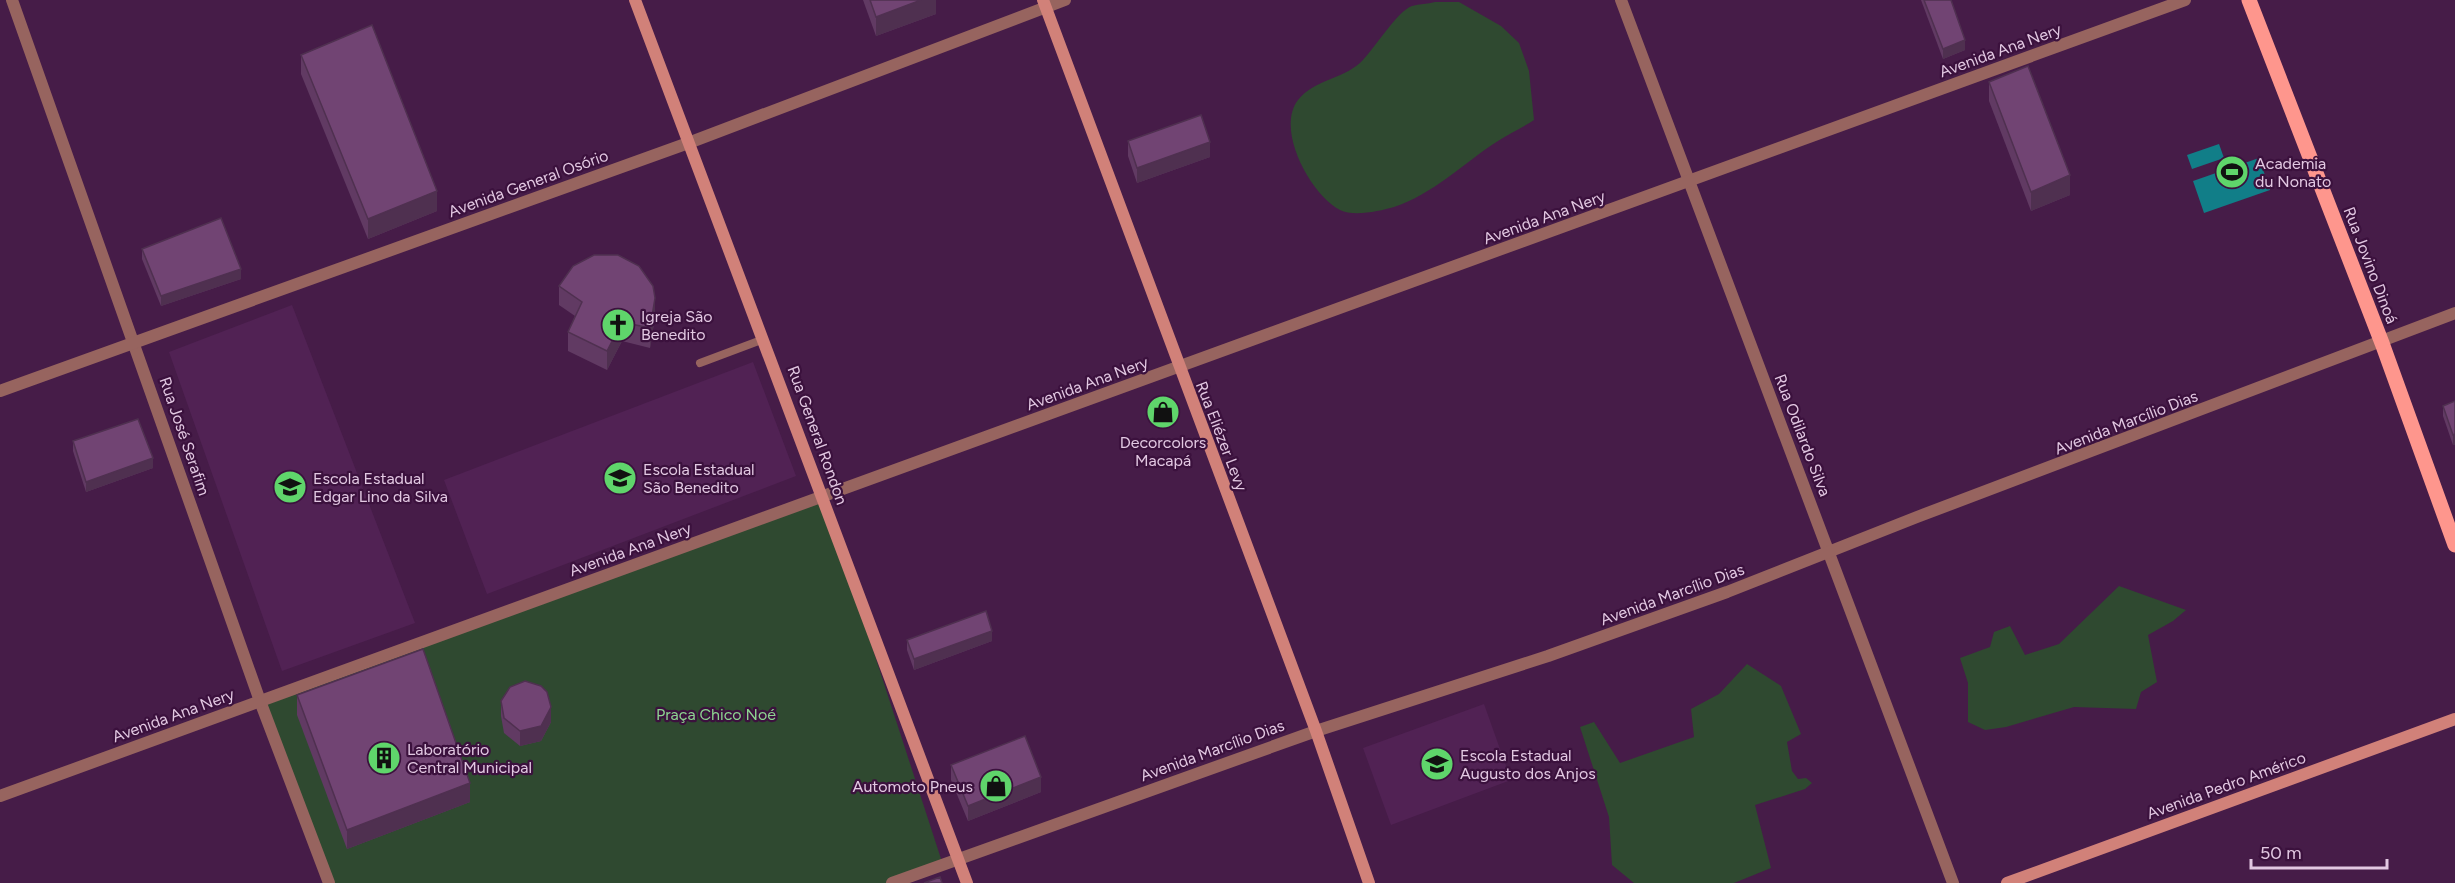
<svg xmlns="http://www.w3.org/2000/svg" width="2455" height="883" font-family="Figtree,sans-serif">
	<rect width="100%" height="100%" fill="#461c48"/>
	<!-- built -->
	<g fill="#512254">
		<polygon points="292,305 415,623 282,671 169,352"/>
		<polygon points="753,362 796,476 487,594 444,480"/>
		<polygon points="1484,704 1511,780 1391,825 1363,748"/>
	</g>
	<!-- green -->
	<g fill="#2f4930">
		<path d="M 1435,2 L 1459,2 L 1501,26 L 1519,43 L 1529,71 L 1534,120 C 1522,128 1510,133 1498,141 C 1465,162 1432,195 1394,207 C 1380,211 1354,217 1340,210 C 1311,195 1275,130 1298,100 C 1314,80 1342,79 1360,63 C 1373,51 1397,11 1412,6 C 1419,4 1428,4 1435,2 Z"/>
		<polygon points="823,496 944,868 903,883 324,883 260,701"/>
		<polygon points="2119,586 2186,610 2173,621 2148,635 2157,682 2141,692 2136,709 2074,707 2006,727 1985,730 1968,722 1968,683 1960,658 1990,647 1994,632 2010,626 2025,655 2059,644"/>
		<polygon points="1747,664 1781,686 1801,734 1787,742 1792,771 1798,779 1806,778 1812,783 1805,789 1755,805 1771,868 1734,883 1634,883 1612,865 1609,817 1580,727 1594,722 1620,763 1694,737 1691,709 1719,694"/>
	</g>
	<!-- water -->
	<g fill="#117e88">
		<polygon points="2219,144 2224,158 2192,169 2187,155"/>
		<polygon points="2259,158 2270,190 2204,213 2193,181"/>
	</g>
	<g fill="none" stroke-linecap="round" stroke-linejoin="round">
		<!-- lane -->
		<polyline stroke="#97645f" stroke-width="8" points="700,363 764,339"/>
		<!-- street -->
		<g stroke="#97645f" stroke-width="12">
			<polyline points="12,0 260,701 329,883"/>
			<polyline points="1621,0 1953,883"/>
			<polyline points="0,391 691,142 1065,0"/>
			<polyline points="0,796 2185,0"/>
			<polyline points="892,883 1316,731 1548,656 1727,592 1917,517 2455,313"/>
		</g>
		<!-- secondary -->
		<g stroke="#d18179" stroke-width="12">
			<polyline points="635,0 967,883"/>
			<polyline points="1043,0 1316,731 1369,883"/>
			<polyline points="2007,883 2455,719"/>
		</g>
		<!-- primary -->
		<polyline stroke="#fe968d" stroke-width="15" points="2249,0 2382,343 2455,545"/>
	</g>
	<!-- wall -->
	<g fill="#613a63">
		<polygon points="863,0 936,0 936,14 876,36"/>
		<polygon points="1921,0 1951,0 1965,50 1943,59"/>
		<polygon points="301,55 437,211 368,239 301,74"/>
		<polygon points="1989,82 2070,195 2031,211 1989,101"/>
		<polygon points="1128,141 1210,157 1137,183 1128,156"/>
		<polygon points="142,249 241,279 161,306 142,259"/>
		<polygon points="559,286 655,317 650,348 622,341 607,370 568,351 568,332 575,316 559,305"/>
		<polygon points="2455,401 2453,445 2443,416 2443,406"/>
		<polygon points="73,441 153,468 86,492 73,451"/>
		<polygon points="907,640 992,641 914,670 907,650"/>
		<polygon points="297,695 470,802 347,849 297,715"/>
		<polygon points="501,701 551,722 541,741 520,746 504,733 501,716"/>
		<polygon points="951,765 1041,792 968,821 951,780"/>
	</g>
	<!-- shaded-wall -->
	<g fill="#4f3050">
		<polygon points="921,0 936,0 936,14 876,36 876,17"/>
		<polygon points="1965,40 1965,50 1943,59 1943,49"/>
		<polygon points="1210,142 1210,157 1137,183 1137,168"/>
		<polygon points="2070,175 2070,195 2031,211 2031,192"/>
		<polygon points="437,191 437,211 368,239 368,219"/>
		<polygon points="241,269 241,279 161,306 161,296"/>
		<polygon points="655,298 655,317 650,348 650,328"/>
		<polygon points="622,322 622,341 607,370 607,351"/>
		<polygon points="2455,434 2455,445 2453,445 2453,435"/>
		<polygon points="153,458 153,468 86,492 86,482"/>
		<polygon points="992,631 992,641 914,670 914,659"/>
		<polygon points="551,707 551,722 541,741 520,746 520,731"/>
		<polygon points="1041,777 1041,792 968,821 968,806"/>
		<polygon points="470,783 470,802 347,849 347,830"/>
	</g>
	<!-- building -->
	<g fill="#714473" stroke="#4f3050" stroke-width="1.5">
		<polygon points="870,0 921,0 876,17"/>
		<polygon points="1924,0 1951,0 1965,40 1943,49"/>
		<polygon points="372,25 437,191 368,219 301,55"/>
		<polygon points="2028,66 2070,175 2031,192 1989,82"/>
		<polygon points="1201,115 1210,142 1137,168 1128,141"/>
		<polygon points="221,218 241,269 161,296 142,249"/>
		<polygon points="594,255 618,255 639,266 653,286 655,298 650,328 622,322 607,351 568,332 582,302 559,286 573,266"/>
		<polygon points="2455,401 2455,434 2453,435 2443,406"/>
		<polygon points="138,419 153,458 86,482 73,441"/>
		<polygon points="986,611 992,631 914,659 907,640"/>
		<polygon points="423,649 470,783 347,830 297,695"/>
		<polygon points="525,681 541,686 547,692 551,707 541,726 520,731 504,718 501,701 510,687"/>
		<polygon points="1025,736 1041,777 968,806 951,765"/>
		<polygon points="940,877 942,883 924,883"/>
	</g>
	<!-- icons -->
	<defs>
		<symbol id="stadium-disc" viewBox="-11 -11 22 22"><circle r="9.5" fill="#5fd56b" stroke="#3b113d"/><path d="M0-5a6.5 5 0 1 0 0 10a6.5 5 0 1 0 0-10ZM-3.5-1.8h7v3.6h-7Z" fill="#111"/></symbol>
		<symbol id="church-disc" viewBox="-11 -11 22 22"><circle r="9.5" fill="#5fd56b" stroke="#3b113d"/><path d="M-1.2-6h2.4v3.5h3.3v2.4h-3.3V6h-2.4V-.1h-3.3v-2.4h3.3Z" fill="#111"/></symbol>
		<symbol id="shop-disc" viewBox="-11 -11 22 22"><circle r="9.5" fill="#5fd56b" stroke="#3b113d"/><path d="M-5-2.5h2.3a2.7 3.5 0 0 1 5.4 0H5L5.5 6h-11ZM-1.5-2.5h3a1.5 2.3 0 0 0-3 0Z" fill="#111"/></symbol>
		<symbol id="school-disc" viewBox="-11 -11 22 22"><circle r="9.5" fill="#5fd56b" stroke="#3b113d"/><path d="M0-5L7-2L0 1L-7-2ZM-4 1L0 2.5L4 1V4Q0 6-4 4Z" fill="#111"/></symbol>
		<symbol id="building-disc" viewBox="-11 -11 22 22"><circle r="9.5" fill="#5fd56b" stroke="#3b113d"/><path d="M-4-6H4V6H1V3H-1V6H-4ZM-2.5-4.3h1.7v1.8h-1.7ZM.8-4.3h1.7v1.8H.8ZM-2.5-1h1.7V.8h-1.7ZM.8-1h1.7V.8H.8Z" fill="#111"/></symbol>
	</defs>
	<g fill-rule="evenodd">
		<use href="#stadium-disc" x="2213" y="153" width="38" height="38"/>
		<use href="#church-disc" x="599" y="306" width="38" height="38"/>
		<use href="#shop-disc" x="1144" y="393" width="38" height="38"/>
		<use href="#school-disc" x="601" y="459" width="38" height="38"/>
		<use href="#school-disc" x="271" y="468" width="38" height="38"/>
		<use href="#building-disc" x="365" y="739" width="38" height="38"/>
		<use href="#school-disc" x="1418" y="745" width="38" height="38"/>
		<use href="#shop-disc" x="977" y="767" width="38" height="38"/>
	</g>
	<g text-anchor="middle" stroke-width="4.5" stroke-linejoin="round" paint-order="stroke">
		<!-- street labels -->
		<g font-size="16" fill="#e2c8e2" stroke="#3b113d">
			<text transform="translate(2000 50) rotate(-20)" y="6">Avenida Ana Nery</text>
			<text transform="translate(528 183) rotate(-20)" y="6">Avenida General Osório</text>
			<text transform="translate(1544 217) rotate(-20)" y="6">Avenida Ana Nery</text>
			<text transform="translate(2371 265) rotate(69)" y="6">Rua Jovino Dinoá</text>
			<text transform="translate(1087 383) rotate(-20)" y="6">Avenida Ana Nery</text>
			<text transform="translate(2126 422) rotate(-21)" y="6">Avenida Marcílio Dias</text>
			<text transform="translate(818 435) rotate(70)" y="6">Rua General Rondon</text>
			<text transform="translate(1803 435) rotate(69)" y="6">Rua Odilardo Silva</text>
			<text transform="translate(185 436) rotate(71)" y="6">Rua José Serafim</text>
			<text transform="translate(1222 436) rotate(69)" y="6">Rua Eliézer Levy</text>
			<text transform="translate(630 549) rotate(-20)" y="6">Avenida Ana Nery</text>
			<text transform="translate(1672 594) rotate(-20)" y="6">Avenida Marcílio Dias</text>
			<text transform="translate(173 715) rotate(-20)" y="6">Avenida Ana Nery</text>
			<text transform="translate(1212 750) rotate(-20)" y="6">Avenida Marcílio Dias</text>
			<text transform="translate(2226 785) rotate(-20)" y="6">Avenida Pedro Américo</text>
		</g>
		<!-- poi labels -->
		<g font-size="16" fill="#e2c8e2" stroke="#3b113d" text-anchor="start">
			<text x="2255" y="169">Academia<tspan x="2255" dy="18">du Nonato</tspan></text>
			<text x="641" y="322">Igreja São<tspan x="641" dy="18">Benedito</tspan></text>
			<text x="1163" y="448" text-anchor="middle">Decorcolors<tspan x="1163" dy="18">Macapá</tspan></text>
			<text x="643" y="475">Escola Estadual<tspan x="643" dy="18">São Benedito</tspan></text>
			<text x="313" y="484">Escola Estadual<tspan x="313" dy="18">Edgar Lino da Silva</tspan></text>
			<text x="407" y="755">Laboratório<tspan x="407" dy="18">Central Municipal</tspan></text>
			<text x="1460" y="761">Escola Estadual<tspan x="1460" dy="18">Augusto dos Anjos</tspan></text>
			<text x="973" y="792" text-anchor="end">Automoto Pneus</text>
		</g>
		<!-- park labels -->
		<g font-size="16" fill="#8dd490" stroke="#3b113d">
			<text x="716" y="720">Praça Chico Noé</text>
		</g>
	</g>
	<!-- scale -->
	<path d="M2251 859v9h136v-9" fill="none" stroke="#e2c8e2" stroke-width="3"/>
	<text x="2260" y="859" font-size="18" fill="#e2c8e2" stroke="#3b113d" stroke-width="4.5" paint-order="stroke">50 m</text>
</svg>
